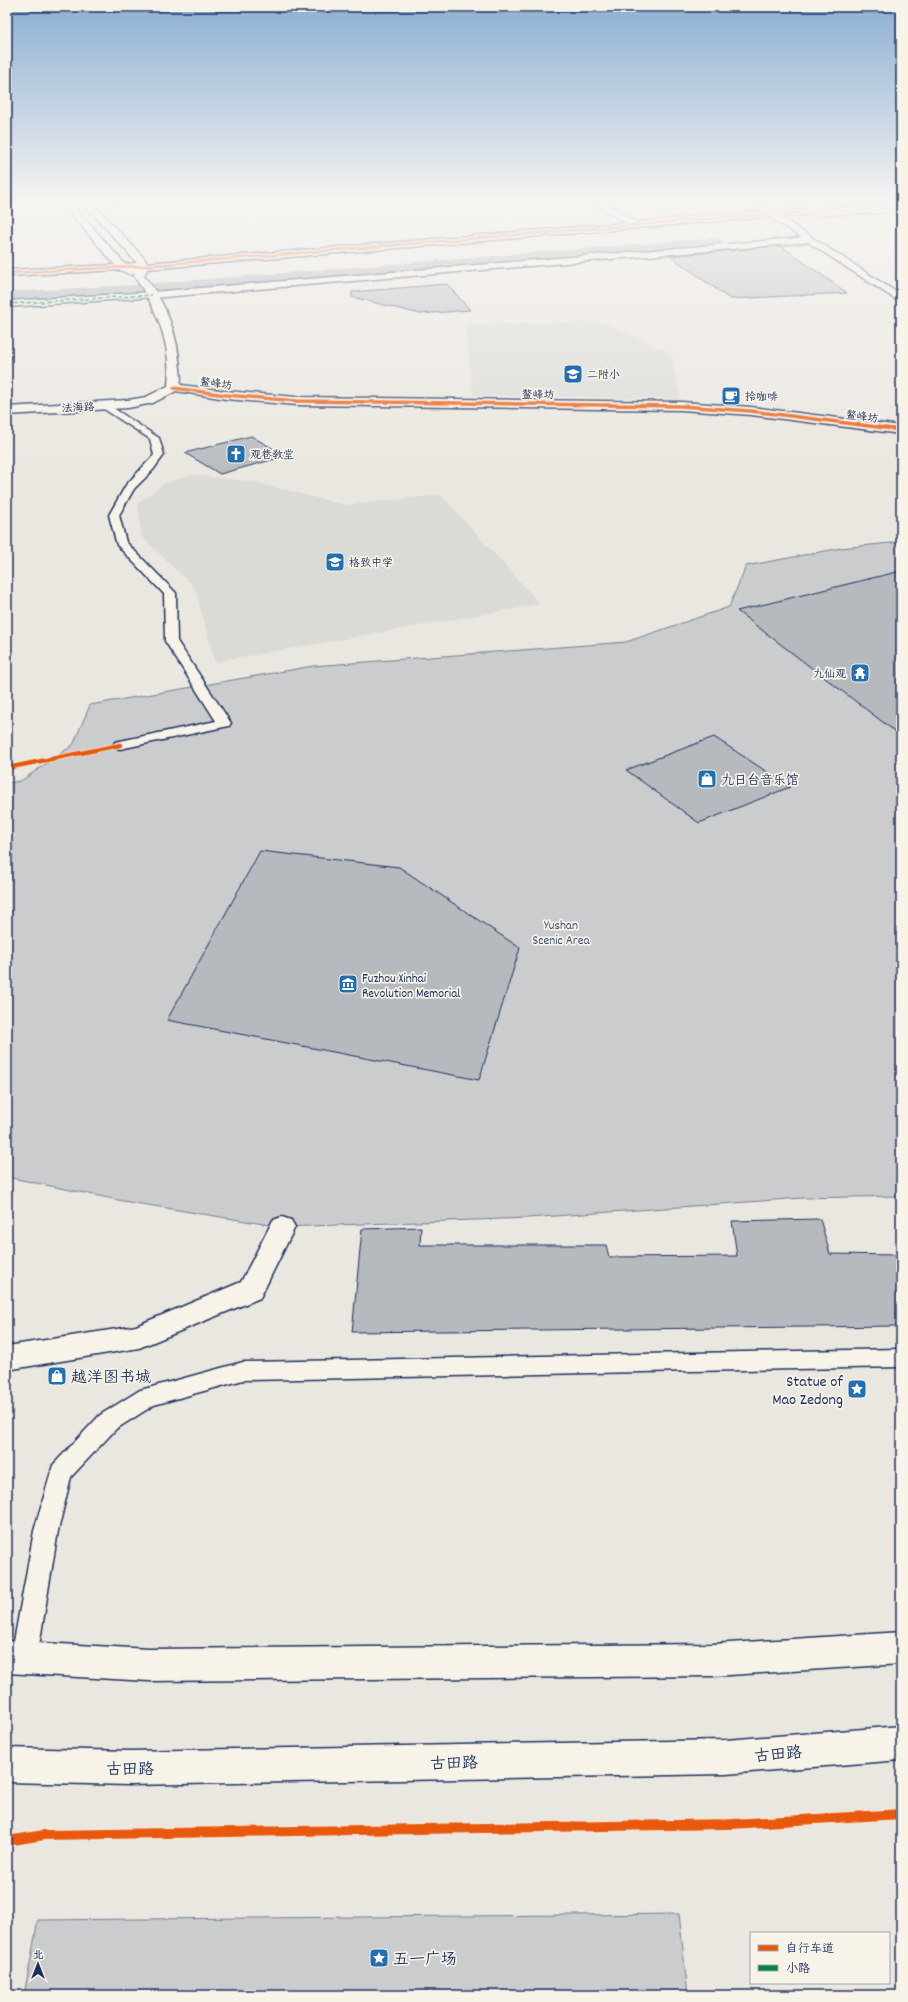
<svg xmlns="http://www.w3.org/2000/svg" width="908" height="2002" font-family="Dekko,'LXGW WenKai TC',sans-serif">
	<rect width="100%" height="100%" fill="#eae7e0"/>
	<filter id="ink" filterUnits="userSpaceOnUse"><feTurbulence type="fractalNoise" baseFrequency=".025" numOctaves="2"/><feDisplacementMap in="SourceGraphic" scale="8" xChannelSelector="R" yChannelSelector="G"/><feConvolveMatrix kernelMatrix="1 2 1 2 8 2 1 2 1" color-interpolation-filters="sRGB"/></filter>
	<g filter="url(#ink)">
		<!-- built -->
		<g fill="#dadad6">
			<polygon points="603,322 671,353 680,399 473,395 465,324"/>
			<polygon points="192,475 254,482 345,505 441,495 540,604 215,662 195,588 141,536 138,503 163,484"/>
		</g>
		<!-- green -->
		<g fill="#cbcccd" stroke="#737e96">
			<path d="M 816,202 L 901,202 L 901,204 C 881,206 833,214 816,202 Z"/>
			<polygon points="901,542 901,1196 802,1198 528,1218 282,1227 123,1201 7,1177 7,783 21,781 73,745 90,705 313,666 626,642 729,607 746,566 841,548"/>
			<polygon points="679,1914 688,1995 24,1995 38,1920"/>
		</g>
		<g fill="none" stroke-linecap="round" stroke-linejoin="round">
			<!-- canal -->
			<g fill="#a3a8b4" fill-rule="evenodd">
				<polygon points="883,202 901,202 901,212 885,205"/>
				<polygon points="715,238 720,239 722,242 720,245 133,295 7,302 7,292 133,285"/>
			</g>
		</g>
		<!-- building -->
		<g fill="#b6babf" stroke="#1b2f5e">
			<polygon points="781,246 847,293 730,299 670,256"/>
			<polygon points="447,284 470,310 420,314 352,297 352,292"/>
			<polygon points="251,436 286,456 220,474 185,453"/>
			<polygon points="901,571 901,736 737,611"/>
			<polygon points="714,737 790,787 699,823 626,770"/>
			<polygon points="260,851 399,867 520,948 479,1080 167,1020"/>
			<polygon points="820,1219 830,1254 901,1255 901,1326 352,1332 362,1229 421,1227 420,1245 606,1245 609,1257 737,1256 732,1221"/>
		</g>
		<g fill="none" stroke-linecap="round" stroke-linejoin="round">
			<defs>
				<g id="service">
					<polygon points="104,402 159,438 164,455 153,470 134,489 119,515 126,542 176,593 177,641 231,723 229,726 224,727 120,749 115,748 113,745 115,742 216,721 165,641 164,594 117,545 109,515 126,485 154,455 150,439 101,407 99,405"/>
					<polygon points="901,1349 901,1367 243,1380 154,1405 116,1429 71,1477 58,1531 37,1658 33,1667 24,1671 15,1667 11,1658 34,1531 53,1465 100,1415 140,1390 148,1388 243,1362"/>
				</g>
				<polygon id="pedestrian" points="152,292 157,295 156,297 7,307 7,301"/>
				<g id="minor">
					<polygon points="85,202 114,202 110,205 88,207 85,206"/>
					<polygon points="593,202 603,202 638,224 636,226 630,226"/>
					<polygon points="810,237 813,238 813,242 152,298 147,295 152,292"/>
					<polygon points="174,384 226,391 297,397 681,402 751,407 901,426 901,434 751,415 681,410 297,405 226,399 170,390 168,388 170,386"/>
					<polygon points="282,1217 291,1220 295,1227 260,1298 139,1348 7,1370 7,1346 136,1326 241,1282 273,1220"/>
				</g>
				<path id="tertiary" d="M 61,202 L 70,202 L 125,264 L 137,263 L 82,202 L 91,202 L 144,258 L 147,263 L 767,211 L 901,206 L 901,212 L 767,217 L 147,269 L 144,276 C 166,302 178,336 180,369 C 181,376 182,385 178,390 L 153,403 L 128,408 L 7,415 L 7,407 L 128,400 L 146,397 L 168,386 C 172,346 157,308 134,276 L 135,273 L 131,275 L 120,270 L 7,276 L 7,270 L 115,265 Z"/>
				<g id="primary">
					<polygon points="747,202 757,202 901,295 901,303"/>
					<polygon points="901,1632 901,1664 713,1676 149,1681 7,1673 7,1641 149,1649 713,1644"/>
					<polygon points="901,1726 901,1760 726,1774 129,1785 7,1782 7,1748 129,1751 726,1740"/>
				</g>
			</defs>
			<!-- service casing -->
			<use href="#service" stroke="#1b2f5e" stroke-width="3"/>
			<!-- pedestrian casing -->
			<use href="#pedestrian" stroke="#1b2f5e" stroke-width="3"/>
			<!-- minor casing -->
			<use href="#minor" stroke="#1b2f5e" stroke-width="3"/>
			<!-- tertiary casing -->
			<use href="#tertiary" stroke="#1b2f5e" stroke-width="3"/>
			<!-- primary casing -->
			<use href="#primary" stroke="#1b2f5e" stroke-width="3"/>
			<!-- service -->
			<use href="#service" fill="#f7f3e8" fill-rule="evenodd"/>
			<!-- pedestrian -->
			<use href="#pedestrian" fill="#f7f3e8" fill-rule="evenodd"/>
			<!-- minor -->
			<use href="#minor" fill="#f7f3e8" fill-rule="evenodd"/>
			<!-- tertiary -->
			<use href="#tertiary" fill="#f7f3e8" fill-rule="evenodd"/>
			<!-- primary -->
			<use href="#primary" fill="#f7f3e8" fill-rule="evenodd"/>
			<!-- quiet -->
			<polyline stroke="#00873e" stroke-width="2" stroke-dasharray="4.5 2" stroke-linecap="butt" points="7,304 152,295"/>
			<defs>
				<polyline id="cycleway-far3" points="7,273 143,266 767,214 901,209"/>
				<polyline id="cycleway-far2" points="174,388 226,395 297,401 681,406 751,411 901,430"/>
				<polyline id="cycleway-far1" points="7,768 120,745"/>
				<polyline id="cycleway" points="7,1841 44,1835 732,1824 901,1814"/>
			</defs>
			<!-- cycleway-far3 casing -->
			<use href="#cycleway-far3" stroke="#f7f3e8" stroke-width="3.5"/>
			<!-- cycleway-far2 casing -->
			<use href="#cycleway-far2" stroke="#f7f3e8" stroke-width="5"/>
			<!-- cycleway-far1 casing -->
			<use href="#cycleway-far1" stroke="#f7f3e8" stroke-width="6"/>
			<!-- cycleway casing -->
			<use href="#cycleway" stroke="#f7f3e8" stroke-width="12"/>
			<!-- cycleway-far3 -->
			<use href="#cycleway-far3" stroke="#e8590c" stroke-width="2.5"/>
			<!-- cycleway-far2 -->
			<use href="#cycleway-far2" stroke="#e8590c" stroke-width="3.5"/>
			<!-- cycleway-far1 -->
			<use href="#cycleway-far1" stroke="#e8590c" stroke-width="4.5"/>
			<!-- cycleway -->
			<use href="#cycleway" stroke="#e8590c" stroke-width="10"/>
		</g>
	</g>
	<!-- sky -->
	<linearGradient id="sky" x2="0" y2="1"><stop stop-color="#8cafd3"/><stop offset="0.42" stop-color="#f6f4f1"/><stop offset="1" stop-color="#f6f4f1" stop-opacity="0"/></linearGradient>
	<rect width="908" height="482" fill="url(#sky)"/>
	<!-- icons -->
	<defs>
		<symbol id="school-square" viewBox="-11 -11 22 22"><rect x="-9" y="-9" width="18" height="18" rx="4" fill="#1f6fb2" stroke="#f7f3e8"/><path d="M0-5L7-2L0 1L-7-2ZM-4 1L0 2.5L4 1V4Q0 6-4 4Z" fill="#fff"/></symbol>
		<symbol id="cafe-square" viewBox="-11 -11 22 22"><rect x="-9" y="-9" width="18" height="18" rx="4" fill="#1f6fb2" stroke="#f7f3e8"/><path d="M-5.5-4.5H6V0H3Q3 3.5 0 3.5H-2.5Q-5.5 3.5-5.5 0ZM3-3.2v2h1.7v-2ZM-6 4.5H4V6H-6Z" fill="#fff"/></symbol>
		<symbol id="church-square" viewBox="-11 -11 22 22"><rect x="-9" y="-9" width="18" height="18" rx="4" fill="#1f6fb2" stroke="#f7f3e8"/><path d="M-1.2-6h2.4v3.5h3.3v2.4h-3.3V6h-2.4V-.1h-3.3v-2.4h3.3Z" fill="#fff"/></symbol>
		<symbol id="temple-square" viewBox="-11 -11 22 22"><rect x="-9" y="-9" width="18" height="18" rx="4" fill="#1f6fb2" stroke="#f7f3e8"/><path d="M0-6L5-2H3V0L6.5 2.5H4V6H1.5V3h-3V6H-4V2.5H-6.5L-3 0V-2H-5Z" fill="#fff"/></symbol>
		<symbol id="shop-square" viewBox="-11 -11 22 22"><rect x="-9" y="-9" width="18" height="18" rx="4" fill="#1f6fb2" stroke="#f7f3e8"/><path d="M-5-2.5h2.3a2.7 3.5 0 0 1 5.4 0H5L5.5 6h-11ZM-1.5-2.5h3a1.5 2.3 0 0 0-3 0Z" fill="#fff"/></symbol>
		<symbol id="museum-square" viewBox="-11 -11 22 22"><rect x="-9" y="-9" width="18" height="18" rx="4" fill="#1f6fb2" stroke="#f7f3e8"/><path d="M0-6L6-3V-2H-6V-3ZM-5-1h2V3h-2ZM-1-1h2V3h-2ZM3-1h2V3H3ZM-6 4H6V6H-6Z" fill="#fff"/></symbol>
		<symbol id="sight-square" viewBox="-11 -11 22 22"><rect x="-9" y="-9" width="18" height="18" rx="4" fill="#1f6fb2" stroke="#f7f3e8"/><path d="M0-6L1.8-2.2L6-1.7L2.9 1.2L3.7 5.4L0 3.3L-3.7 5.4L-2.9 1.2L-6-1.7L-1.8-2.2Z" fill="#fff"/></symbol>
	</defs>
	<g fill-rule="evenodd">
		<use href="#school-square" x="562" y="363" width="22" height="22"/>
		<use href="#cafe-square" x="720" y="385" width="22" height="22"/>
		<use href="#church-square" x="225" y="443" width="22" height="22"/>
		<use href="#school-square" x="324" y="551" width="22" height="22"/>
		<use href="#temple-square" x="849" y="662" width="22" height="22"/>
		<use href="#shop-square" x="696" y="768" width="22" height="22"/>
		<use href="#museum-square" x="337" y="973" width="22" height="22"/>
		<use href="#shop-square" x="46" y="1365" width="22" height="22"/>
		<use href="#sight-square" x="846" y="1378" width="22" height="22"/>
		<use href="#sight-square" x="368" y="1947" width="22" height="22"/>
	</g>
	<g text-anchor="middle" stroke-width="3.5" stroke-linejoin="round" paint-order="stroke">
		<!-- far-poi labels -->
		<g font-size="11" fill="#1b2f5e" stroke="#f7f3e8" text-anchor="start">
			<text x="587" y="378">二附小</text>
			<text x="745" y="400">拎咖啡</text>
			<text x="250" y="458">观巷教堂</text>
			<text x="349" y="566">格致中学</text>
			<text x="846" y="677" text-anchor="end">九仙观</text>
		</g>
		<!-- far-street labels -->
		<g font-size="11" fill="#1b2f5e" stroke="#f7f3e8">
			<text transform="translate(216 383) rotate(7)" y="4">鳌峰坊</text>
			<text transform="translate(538 394) rotate(1)" y="4">鳌峰坊</text>
			<text transform="translate(78 407) rotate(-3)" y="4">法海路</text>
			<text transform="translate(862 416) rotate(7)" y="4">鳌峰坊</text>
		</g>
		<!-- poi labels -->
		<g font-size="13" fill="#1b2f5e" stroke="#f7f3e8" text-anchor="start">
			<text x="721" y="784">九日台音乐馆</text>
			<text x="362" y="982">Fuzhou Xinhai<tspan x="362" dy="15">Revolution Memorial</tspan></text>
		</g>
		<!-- park labels -->
		<g font-size="13" fill="#47567a" stroke="#f7f3e8">
			<text x="561" y="929">Yushan<tspan x="561" dy="15">Scenic Area</tspan></text>
		</g>
		<!-- near-poi labels -->
		<g font-size="16" fill="#1b2f5e" stroke="#f7f3e8" text-anchor="start">
			<text x="71" y="1382">越洋图书城</text>
			<text x="843" y="1386" text-anchor="end">Statue of<tspan x="843" dy="18">Mao Zedong</tspan></text>
			<text x="393" y="1964">五一广场</text>
		</g>
		<!-- near-street labels -->
		<g font-size="16" fill="#1b2f5e" stroke="#f7f3e8">
			<text transform="translate(778 1753) rotate(-5)" y="6">古田路</text>
			<text transform="translate(454 1762) rotate(-1)" y="6">古田路</text>
			<text x="130" y="1774">古田路</text>
		</g>
	</g>
	<!-- margin -->
	<rect width="908" height="2002" fill="none" stroke="#f7f3e8" stroke-width="24"/>
	<rect x="12" y="12" width="884" height="1978" fill="none" stroke="#1b2f5e" stroke-width="1.5" filter="url(#ink)"/>
	<!-- legend -->
	<rect x="750" y="1932" width="140" height="52" fill="#f7f3e8" stroke="#9fa5b1"/>
	<rect x="758" y="1945" width="20" height="6" fill="#e8590c" stroke="#9fa5b1"/>
	<text x="786" y="1952" font-size="12" fill="#1b2f5e">自行车道</text>
	<rect x="758" y="1965" width="20" height="6" fill="#00873e" stroke="#9fa5b1"/>
	<text x="786" y="1972" font-size="12" fill="#1b2f5e">小路</text>
	<!-- north arrow -->
	<g transform="translate(38 1964)" stroke="#f7f3e8" stroke-width="3" paint-order="stroke">
	<path d="M0-3L7 15L0 10L-7 15Z" fill="#1b2f5e"/>
	<text y="-6" font-size="11" font-weight="bold" text-anchor="middle" fill="#1b2f5e">北</text>
	</g>
</svg>
